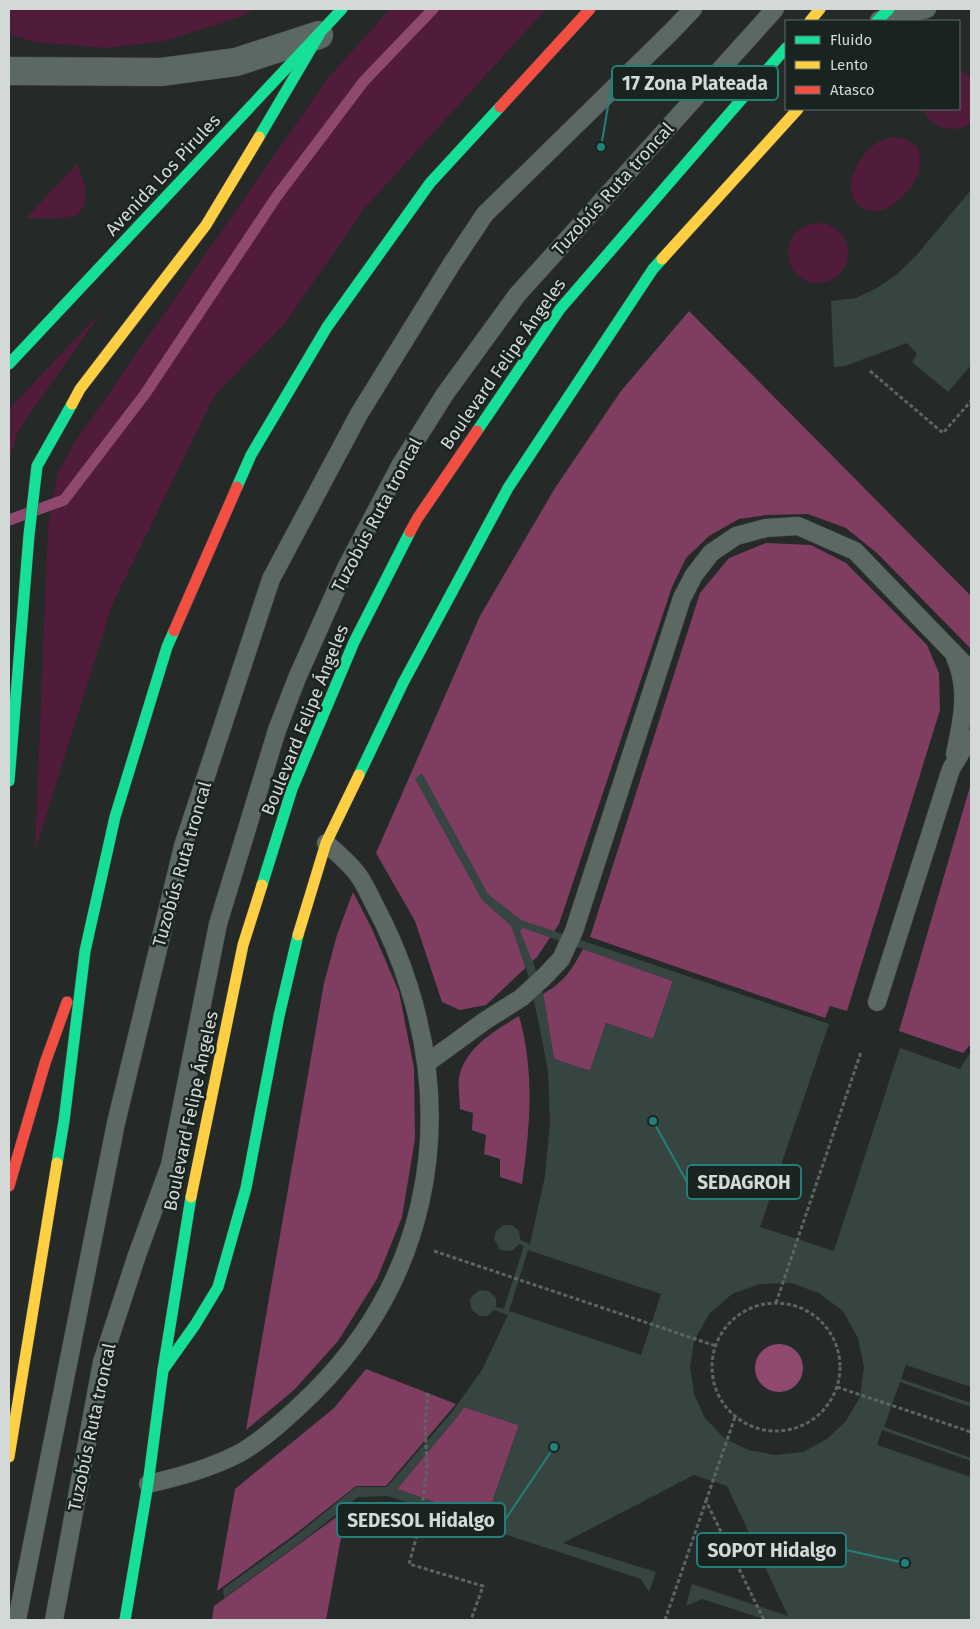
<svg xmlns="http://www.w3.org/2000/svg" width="980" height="1629" font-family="'Fira Sans',sans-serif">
	<rect width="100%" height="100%" fill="#252a29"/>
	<!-- green -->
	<g fill="#511b3b">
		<polygon points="9,9 256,9 237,18 164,41 106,48 34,42 9,34"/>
		<polygon points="390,9 546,9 363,210 286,322 214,396 112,605 35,851 48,528 57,475 73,445 328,78"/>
		<path d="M 959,71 L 966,73 L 971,77 L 971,122 C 956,136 930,128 923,109 L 959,109 Z"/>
		<path d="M 892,137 L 906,139 L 918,147 C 920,155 920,162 919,170 C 916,184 903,198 891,206 C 877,215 856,212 852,194 C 850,184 851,176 856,168 C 865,151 873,142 892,137 Z"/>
		<polygon points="77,164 85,185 85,204 78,215 62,218 26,218"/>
		<circle cx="818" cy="253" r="30"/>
		<polygon points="102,311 18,431 9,460 9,409"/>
	</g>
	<!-- forest -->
	<g fill="#7e3d61">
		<polygon points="689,311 971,596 971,649 877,553 846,528 808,514 767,515 739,519 709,536 686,558 672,587 559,924 537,957 486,1005 460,1010 442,1002 415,921 376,853 480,616 555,488 621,391"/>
		<polygon points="766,543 811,545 846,563 927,645 939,673 940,710 847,1011 830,1006 825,1018 590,937 700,593 729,558"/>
		<polygon points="971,783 971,1044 963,1053 899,1031"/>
		<polygon points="353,892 372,929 399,992 414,1068 415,1139 402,1217 377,1279 338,1341 294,1390 246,1430 324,983 337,935"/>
		<path d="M 583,949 L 673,981 L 653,1039 L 606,1023 L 590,1071 L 554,1059 L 543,994 C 565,981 571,971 583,949 Z"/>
		<path d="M 519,1016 C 535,1072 530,1128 522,1184 L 500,1177 L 500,1159 L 484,1154 L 486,1135 L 472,1130 L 473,1113 L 460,1109 C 460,1098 457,1083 460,1073 C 469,1045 496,1030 519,1016 Z"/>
		<polygon points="366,1369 456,1404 386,1486 356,1486 294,1535 217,1591 235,1489 334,1408"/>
		<polygon points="464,1407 519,1425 486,1520 397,1489 457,1417"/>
		<polygon points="346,1510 326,1620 212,1620 214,1606"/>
	</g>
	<!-- water -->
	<circle fill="#8f496f" cx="779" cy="1368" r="24"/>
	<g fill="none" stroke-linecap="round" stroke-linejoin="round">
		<!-- stream -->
		<polyline stroke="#8f496f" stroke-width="11" points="9,520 64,500 145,394 277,196 364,81 433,9"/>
	</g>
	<!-- building -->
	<g fill="#364541" fill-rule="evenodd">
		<polygon points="971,190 971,365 948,392 912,362 917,354 907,343 845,366 834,367 831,301 856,298 877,288 896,275 915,257"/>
		<path d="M 422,773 L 488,894 L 521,920 L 829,1024 L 760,1227 L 834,1251 L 900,1048 L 960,1069 L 971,1051 L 971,1387 L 906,1365 L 901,1379 L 971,1403 L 971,1407 L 900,1382 L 884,1427 L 971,1458 L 971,1461 L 882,1430 L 877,1445 L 971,1477 L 971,1620 L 767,1620 L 702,1599 L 686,1606 L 692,1584 L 788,1616 L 727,1486 L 694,1475 L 563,1543 L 656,1572 L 649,1592 L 641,1579 L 388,1496 L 358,1497 L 301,1542 L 224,1598 L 223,1589 L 297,1535 L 356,1487 L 387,1487 L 452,1412 L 482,1370 L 508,1315 L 494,1310 L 488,1316 L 480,1316 L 473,1311 L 471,1308 L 470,1299 L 473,1295 L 480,1290 L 489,1291 L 496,1298 L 496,1307 L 504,1309 L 508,1296 L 524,1246 L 519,1244 L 513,1250 L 509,1251 L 500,1250 L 494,1239 L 496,1231 L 503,1225 L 512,1225 L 519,1231 L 520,1240 L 530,1244 L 545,1176 L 550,1123 L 548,1071 L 539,1024 L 528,975 L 511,926 L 482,900 L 415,779 ZM 523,928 L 673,981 L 653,1039 L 606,1023 L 590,1071 L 554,1059 L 543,994 L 534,965 L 520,931 ZM 528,1250 L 661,1294 L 641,1355 L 509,1311 ZM 791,1283 L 819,1293 L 843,1311 L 858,1338 L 864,1367 L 860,1397 L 846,1421 L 827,1439 L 803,1452 L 775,1455 L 748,1450 L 724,1438 L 705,1418 L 694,1394 L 690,1367 L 694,1341 L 709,1314 L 732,1294 L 760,1284 ZM 464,1407 L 519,1425 L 486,1520 L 397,1489 L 457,1417 Z"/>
	</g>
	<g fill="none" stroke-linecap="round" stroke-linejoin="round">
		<defs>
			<g id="lane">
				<polyline points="879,20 927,9"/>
				<path d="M 955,657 C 957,663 960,669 961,676 C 967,700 960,730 955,754"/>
				<polyline points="877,1002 951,769 968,741 971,739"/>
				<polyline points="427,1063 486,1020 521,998 544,977 561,959 574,931 682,598 694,575 711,553 736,536 766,528 798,526 855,551 971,671"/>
				<path d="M 148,1484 C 179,1477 208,1469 236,1455 C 260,1443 294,1412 314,1392 C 424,1282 455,1134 409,987 C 400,958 388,930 373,902 C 368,892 363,880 355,871 C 347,861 336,852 326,843"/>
				<polyline points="17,1620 116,1123 183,846 271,579 359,414 451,265 485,214 671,32 693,9"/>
				<polyline points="54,1620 102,1362 137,1255 170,1165 218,924 277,730 297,678 346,568 401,464 445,394 517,295 775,9"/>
			</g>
			<polyline id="street" points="9,71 161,72 236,62 319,35"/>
			<g id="fast">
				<polyline points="877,21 889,9"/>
				<polyline points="259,137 319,35"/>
				<polyline points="9,364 342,9"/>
				<polyline points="477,431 560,309 786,48"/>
				<polyline points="237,487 251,455 327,327 430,183 500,107"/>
				<polyline points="359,775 403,683 508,488 653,269 662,259"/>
				<polyline points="9,781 29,535 37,466 72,404"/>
				<polyline points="262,885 292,789 354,642 410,532"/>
				<polyline points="57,1163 64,1121 85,951 115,817 167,647 174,631"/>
				<polyline points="163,1370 195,1325 218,1287 246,1188 279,1016 298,935"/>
				<polyline points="125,1620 148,1484 163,1370 191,1197"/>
			</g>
			<g id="slow">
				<polyline points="810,21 820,9"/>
				<polyline points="662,259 798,109"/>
				<polyline points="72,404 80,389 206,225 259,137"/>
				<polyline points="298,935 326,843 359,775"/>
				<polyline points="191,1197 243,945 262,885"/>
				<polyline points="9,1457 57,1163"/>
			</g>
			<g id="jam">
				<polyline points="500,107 590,9"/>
				<polyline points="410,532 417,519 477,431"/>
				<polyline points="174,631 237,487"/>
				<polyline points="9,1186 45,1063 67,1002"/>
			</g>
		</defs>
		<!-- lane casing -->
		<use href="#lane" stroke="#424544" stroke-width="19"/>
		<!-- street casing -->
		<use href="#street" stroke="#424544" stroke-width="29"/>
		<!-- fast casing -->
		<use href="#fast" stroke="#424544" stroke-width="12"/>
		<!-- slow casing -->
		<use href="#slow" stroke="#424544" stroke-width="12"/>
		<!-- jam casing -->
		<use href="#jam" stroke="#424544" stroke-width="12"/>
		<!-- path -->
		<g stroke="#5b6561" stroke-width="3" stroke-dasharray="4 2.5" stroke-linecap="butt">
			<polyline points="870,371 943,433 971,401"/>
			<polyline points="434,1251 716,1346"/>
			<polyline points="776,1303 861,1052"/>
			<circle cx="776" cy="1367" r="64"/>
			<polyline points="837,1387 971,1432"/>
			<polyline points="428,1393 425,1424 427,1466 420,1524 409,1564 483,1586 471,1620"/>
			<polyline points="706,1501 735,1417"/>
			<polyline points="665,1620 706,1501 764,1620"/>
		</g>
		<!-- lane -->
		<use href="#lane" stroke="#5b6864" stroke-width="18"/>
		<!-- street -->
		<use href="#street" stroke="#5b6864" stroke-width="28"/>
		<!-- fast -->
		<use href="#fast" stroke="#16e098" stroke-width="11"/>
		<!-- slow -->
		<use href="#slow" stroke="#ffcf43" stroke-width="11"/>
		<!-- jam -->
		<use href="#jam" stroke="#f24e42" stroke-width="11"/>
	</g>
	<g text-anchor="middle" stroke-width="5" stroke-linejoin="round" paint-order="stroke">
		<!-- street labels -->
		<g font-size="18" fill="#d3d9d7" stroke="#192320">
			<text transform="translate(163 175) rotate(-47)" y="6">Avenida Los Pirules</text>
			<text transform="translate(613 189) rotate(-48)" y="6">Tuzobús Ruta troncal</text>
			<text transform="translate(503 364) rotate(-55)" y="6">Boulevard Felipe Ángeles</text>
			<text transform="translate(377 515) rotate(-62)" y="6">Tuzobús Ruta troncal</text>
			<text transform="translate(305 720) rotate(-68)" y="6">Boulevard Felipe Ángeles</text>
			<text transform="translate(182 864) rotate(-74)" y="6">Tuzobús Ruta troncal</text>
			<text transform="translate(191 1111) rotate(-78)" y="6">Boulevard Felipe Ángeles</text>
			<text transform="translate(92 1427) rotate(-78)" y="6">Tuzobús Ruta troncal</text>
		</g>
	</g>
	<!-- callouts -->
	<path fill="none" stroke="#238078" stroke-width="2" d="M601 147L612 83M653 1121L687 1182M554 1447L505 1520M905 1563L846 1550"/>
	<g fill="#238078" stroke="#192320" stroke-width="2">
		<circle cx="601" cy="147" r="5"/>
		<circle cx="653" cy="1121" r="5"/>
		<circle cx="554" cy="1447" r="5"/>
		<circle cx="905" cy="1563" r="5"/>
	</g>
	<g fill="#192320" stroke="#238078" stroke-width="2">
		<rect x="612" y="66" width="166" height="34" rx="5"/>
		<rect x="687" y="1165" width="114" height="34" rx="5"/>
		<rect x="337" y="1503" width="168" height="34" rx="5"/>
		<rect x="697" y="1533" width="149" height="34" rx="5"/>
	</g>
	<g font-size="19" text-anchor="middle" font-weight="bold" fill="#d3d9d7">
		<text x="695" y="90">17 Zona Plateada</text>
		<text x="744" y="1189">SEDAGROH</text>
		<text x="421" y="1527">SEDESOL Hidalgo</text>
		<text x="772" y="1557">SOPOT Hidalgo</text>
	</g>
	<!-- border -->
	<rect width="980" height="1629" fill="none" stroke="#d3d9d7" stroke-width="20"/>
	<!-- legend -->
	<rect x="785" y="20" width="175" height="90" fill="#192320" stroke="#636c69"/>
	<rect x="795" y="36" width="25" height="8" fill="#16e098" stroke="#636c69"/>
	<text x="830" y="45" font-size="15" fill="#d3d9d7">Fluido</text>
	<rect x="795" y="61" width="25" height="8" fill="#ffcf43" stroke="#636c69"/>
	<text x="830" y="70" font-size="15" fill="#d3d9d7">Lento</text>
	<rect x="795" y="86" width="25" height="8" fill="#f24e42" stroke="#636c69"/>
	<text x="830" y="95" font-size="15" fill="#d3d9d7">Atasco</text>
</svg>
